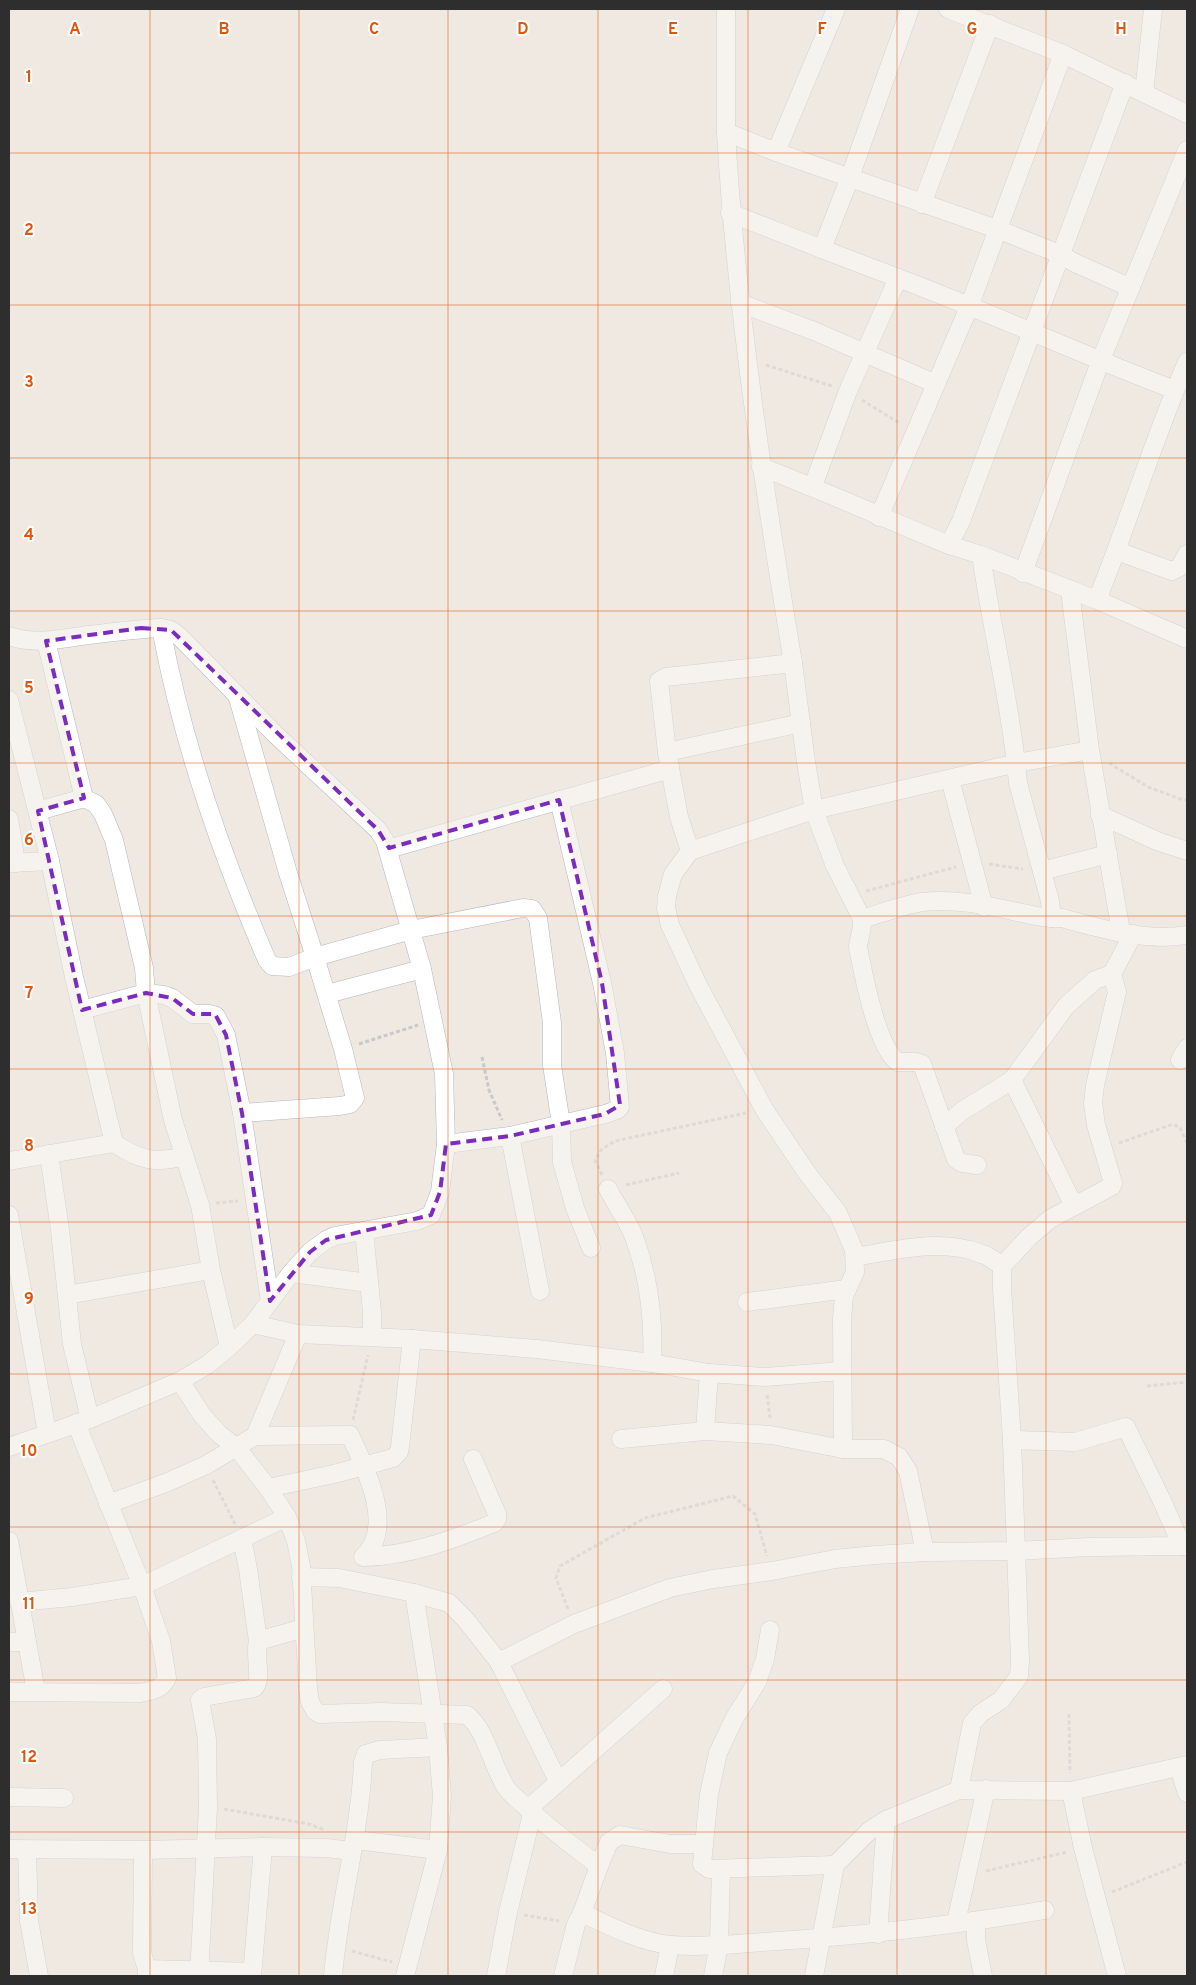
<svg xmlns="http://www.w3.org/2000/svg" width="1196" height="1985" font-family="Overpass,sans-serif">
	<rect width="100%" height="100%" fill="#efe9e1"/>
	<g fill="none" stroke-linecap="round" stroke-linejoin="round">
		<defs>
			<g id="street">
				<polyline points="948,9 1063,54 1187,114"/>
				<polyline points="1125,83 961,521 949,545 981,555 1097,600 1187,639"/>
				<polyline points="1144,93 1153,9"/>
				<polyline points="726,132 726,9"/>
				<polyline points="776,152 836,9"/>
				<polyline points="922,204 990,24"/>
				<polyline points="730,213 822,249 850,177 910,9"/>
				<polyline points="822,249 898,278"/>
				<polyline points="740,303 814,331 936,384"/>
				<path d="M 761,467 C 824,491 886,519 949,545"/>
				<path d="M 813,486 L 848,391 L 898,278 C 991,313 1082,355 1175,390"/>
				<polyline points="879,517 969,307 1063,54"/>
				<polyline points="1117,551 1172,571 1180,567 1187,554"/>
				<path d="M 981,555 C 992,631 1011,706 1018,783 L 1050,901 L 1052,918 L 1042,917 C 1004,910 962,897 922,902 C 903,905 882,913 862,919 L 835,866 L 814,810 L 1017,763 L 1090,750"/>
				<polyline points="1023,573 1100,362 1187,150"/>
				<polyline points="1070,591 1090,750 1121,932"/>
				<path d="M 1097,600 C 1129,521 1153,440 1187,362"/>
				<path d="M 9,636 C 35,645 62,639 89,635 C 113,632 137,629 161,628 C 182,741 221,854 267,960 L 272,966 L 289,967 L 315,957 L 288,873 L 238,698"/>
				<path d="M 793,663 C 764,487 736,310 726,132 L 776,152 L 997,229 L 1062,255 L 1073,262 L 1131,288"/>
				<polygon points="793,663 806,762 814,810 690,851 679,817 667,752 659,681 666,677"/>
				<path d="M 9,700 L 50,861 L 74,977 L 114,1143 C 139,1160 155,1164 184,1156"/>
				<polyline points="667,752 801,723"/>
				<polyline points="950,779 984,907"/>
				<polyline points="84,798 96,804 103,814 114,840 144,968 146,993 164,995 172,998 193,1014 209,1014 216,1016 226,1035 242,1113"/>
				<polyline points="38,811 84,798 46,641"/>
				<polyline points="1100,815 1157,841 1187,851"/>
				<polyline points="9,819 16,863"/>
				<polyline points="388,849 670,769"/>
				<polyline points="690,851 673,874 667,896 666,908 670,925 698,985 764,1109 807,1173 838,1213 854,1250 855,1272 844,1296 842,1319 843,1449"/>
				<polyline points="9,863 50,861"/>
				<polyline points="1042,871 1108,854"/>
				<path d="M 1052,918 L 1062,918 C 1102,929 1146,942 1187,935"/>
				<path d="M 862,919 C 863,929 859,937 858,947 C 863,973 877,1048 898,1062 L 916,1062 L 922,1064 L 956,1159 L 962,1163 L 977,1165"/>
				<polyline points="327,994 422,969"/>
				<polyline points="82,1010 146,993 173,1120 200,1205 211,1270 229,1347"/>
				<polyline points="1180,1060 1187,1048"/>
				<polyline points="1012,1080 1074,1206"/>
				<polyline points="944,1127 962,1111 1012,1080 1066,1006 1095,980 1112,974 1133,934"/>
				<polyline points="510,1136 540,1291"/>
				<polyline points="446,1144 510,1136 605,1114 617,1110 620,1107 615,1053 602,983 559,800"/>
				<polyline points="49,1154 60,1230 72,1344 90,1419"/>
				<polyline points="9,1161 114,1143"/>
				<path d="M 608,1189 C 616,1205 628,1221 634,1237 C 649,1277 654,1321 652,1363"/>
				<polyline points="9,1215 47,1433"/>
				<polyline points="364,1231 372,1312 372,1337"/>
				<path d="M 855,1257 C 897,1250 941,1238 982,1254 C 989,1256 996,1262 1002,1266"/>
				<polyline points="291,1273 369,1283"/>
				<polyline points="67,1295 211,1270"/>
				<polyline points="270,1301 242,1113 340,1106 350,1104 355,1098 343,1049 315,957 411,930 523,908 532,909 538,918 552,1023 552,1065 561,1124 562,1162 575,1208 591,1248"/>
				<polyline points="747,1302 847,1289"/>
				<polyline points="253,1324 298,1334 412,1339 537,1349 652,1363 709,1373 765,1377 842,1371"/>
				<path d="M 180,1381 L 202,1415 L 219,1434 L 237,1448 L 268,1488 L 287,1517 L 296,1541 L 301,1566 L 308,1689 L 310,1702 L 315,1711 L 320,1714 L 381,1712 L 467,1715 C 487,1731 492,1767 507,1789 C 512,1795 518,1800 524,1805 C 547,1827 573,1846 599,1866 L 609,1842 L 620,1835 L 670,1844 L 704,1844"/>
				<polyline points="705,1431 709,1373"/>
				<path d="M 255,1436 L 350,1435 C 365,1467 396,1528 363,1557 C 409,1556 452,1540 494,1523 L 497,1519 L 497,1514 L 473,1459"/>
				<polyline points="621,1439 705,1431 771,1435 843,1449 884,1449 899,1457 908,1471 925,1552"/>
				<polyline points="1012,1440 1075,1442 1126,1427 1162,1501 1182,1546"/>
				<polyline points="9,1447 90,1419 180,1381 207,1365 229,1347 253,1324 291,1273 310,1252 326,1240 335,1236 417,1221 431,1215 440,1192 446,1144 444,1074 422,969 385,841 378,830 276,735 181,638 171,630 161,628"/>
				<polyline points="268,1488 334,1474 393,1458 399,1452 400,1447 412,1339"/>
				<polyline points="108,1504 168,1482 206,1465 255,1436 298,1334"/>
				<polyline points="9,1541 36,1692"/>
				<polyline points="301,1577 339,1578 414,1593 449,1603 465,1619 499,1662 558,1781"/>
				<polyline points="19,1602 72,1597 142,1586 287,1517"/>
				<polyline points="770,1630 765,1659 757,1682 734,1719 718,1753 709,1794 702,1864 709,1869 835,1865"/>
				<polyline points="258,1641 304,1628"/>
				<polyline points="9,1642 27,1642"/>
				<polyline points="499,1662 574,1624 670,1588 713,1579 772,1571 835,1559 875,1555 925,1552 1016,1551 1088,1547 1187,1546"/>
				<path d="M 9,1692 L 140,1693 C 150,1691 162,1690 167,1678 L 161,1641 L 142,1586 L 76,1423"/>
				<polyline points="1179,1768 1187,1793"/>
				<polyline points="959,1790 972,1723 981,1713 1001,1700 1014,1683 1019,1676 1020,1660 1012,1440 1002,1288 1002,1266 1029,1237 1050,1219 1112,1186 1113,1183 1096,1125 1093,1103 1095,1085 1117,992 1112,974"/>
				<polyline points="1071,1791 1083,1848 1117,1976"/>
				<polyline points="9,1797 64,1798"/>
				<polyline points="528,1809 663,1689"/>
				<polyline points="356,1840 438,1850"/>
				<polyline points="263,1847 326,1848 352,1851"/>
				<polyline points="9,1849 143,1850 263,1847 252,1976"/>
				<polyline points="27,1850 29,1921 39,1976"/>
				<polyline points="143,1850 142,1953 147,1969 147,1976"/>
				<path d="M 582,1913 C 610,1926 640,1942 671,1945 C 706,1948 743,1943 778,1941 C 867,1935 957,1925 1045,1910"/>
				<polyline points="976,1921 976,1940 983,1976"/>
				<polyline points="956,1922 986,1789"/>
				<polyline points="878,1934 886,1820"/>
				<polyline points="147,1969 252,1972"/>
				<path d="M 199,1976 L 208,1807 L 207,1739 L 200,1700 L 204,1697 L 254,1688 C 263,1681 254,1653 258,1641 L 248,1569 L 242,1538"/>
				<path d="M 333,1976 C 339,1904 360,1835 363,1762 L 366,1754 L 380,1750 L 438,1747"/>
				<polyline points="405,1976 438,1850 442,1796 438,1747 414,1593"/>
				<polyline points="496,1976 508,1912 532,1814"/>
				<polyline points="563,1976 576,1924 582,1913 599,1866"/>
				<polyline points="664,1976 670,1945"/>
				<polyline points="713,1976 719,1944 721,1869"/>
				<polyline points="814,1976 835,1865 869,1831 886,1820 959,1790 1071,1791 1187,1765"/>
			</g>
		</defs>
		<!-- street casing -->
		<use href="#street" stroke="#b4b7c1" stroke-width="19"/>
		<!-- path -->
		<g stroke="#c9c9c9" stroke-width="3" stroke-dasharray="4 2.5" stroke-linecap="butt">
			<polyline points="766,365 832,386"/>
			<polyline points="862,400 901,424"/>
			<polyline points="1109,763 1148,787 1183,800 1187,800"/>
			<polyline points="989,864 1023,869"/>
			<polyline points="866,891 956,867"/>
			<polyline points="1187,919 1187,912"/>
			<polyline points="359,1044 418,1025"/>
			<polyline points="482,1057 489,1090 502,1120"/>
			<polyline points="1119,1143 1173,1124 1180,1128 1187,1143"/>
			<polyline points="602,1175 595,1160 602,1149 615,1141 746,1113"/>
			<polyline points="626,1185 679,1173"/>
			<polyline points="216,1203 238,1201"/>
			<polyline points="1147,1386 1187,1382"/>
			<polyline points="767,1395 770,1418"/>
			<polyline points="353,1420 368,1355"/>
			<polyline points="213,1480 235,1524"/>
			<polyline points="568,1609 556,1578 560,1566 645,1518 733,1496 755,1514 767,1556"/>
			<polyline points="1069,1714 1070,1773"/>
			<polyline points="224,1809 309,1824 325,1830"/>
			<polyline points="986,1871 1067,1852"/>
			<polyline points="1112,1892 1187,1862"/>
			<polyline points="524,1915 559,1921"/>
			<polyline points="352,1951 392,1962"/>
		</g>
		<!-- street -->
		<use href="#street" stroke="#fff" stroke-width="18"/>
	</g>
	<!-- marked area -->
	<path d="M0 0H1196V1985H0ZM 141,628 L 171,630 L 378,830 L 389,848 L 559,800 L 602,983 L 620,1105 L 605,1114 L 510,1136 L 446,1144 L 440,1192 L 431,1215 L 326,1240 L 310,1252 L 270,1301 L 242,1113 L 226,1035 L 215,1014 L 193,1014 L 172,998 L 146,993 L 82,1010 L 38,811 L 84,798 L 46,641 Z" fill="#efe9e1" fill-opacity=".55" fill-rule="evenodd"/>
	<path fill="none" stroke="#7b2cbf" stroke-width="4" stroke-dasharray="10 6" stroke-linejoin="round" d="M 141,628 L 171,630 L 378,830 L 389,848 L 559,800 L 602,983 L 620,1105 L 605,1114 L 510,1136 L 446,1144 L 440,1192 L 431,1215 L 326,1240 L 310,1252 L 270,1301 L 242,1113 L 226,1035 L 215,1014 L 193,1014 L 172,998 L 146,993 L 82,1010 L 38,811 L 84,798 L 46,641 Z"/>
	<!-- grid -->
	<path fill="none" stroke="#df570e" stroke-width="1" stroke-opacity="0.55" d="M 150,9 L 150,1976M 299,9 L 299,1976M 448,9 L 448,1976M 598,9 L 598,1976M 748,9 L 748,1976M 897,9 L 897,1976M 1046,9 L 1046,1976M 9,153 L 1187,153M 9,305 L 1187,305M 9,458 L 1187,458M 9,611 L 1187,611M 9,763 L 1187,763M 9,916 L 1187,916M 9,1069 L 1187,1069M 9,1222 L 1187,1222M 9,1374 L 1187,1374M 9,1527 L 1187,1527M 9,1680 L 1187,1680M 9,1832 L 1187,1832"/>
	<g font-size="16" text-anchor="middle" font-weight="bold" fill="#df570e" stroke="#fff" stroke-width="4" stroke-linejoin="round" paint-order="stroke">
		<text x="75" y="34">A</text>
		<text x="224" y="34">B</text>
		<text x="374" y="34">C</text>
		<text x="523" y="34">D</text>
		<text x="673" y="34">E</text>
		<text x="822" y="34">F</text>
		<text x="972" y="34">G</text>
		<text x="1121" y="34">H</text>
		<text x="29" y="82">1</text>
		<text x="29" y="235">2</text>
		<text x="29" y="387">3</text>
		<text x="29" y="540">4</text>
		<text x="29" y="693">5</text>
		<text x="29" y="845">6</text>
		<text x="29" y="998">7</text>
		<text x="29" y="1151">8</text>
		<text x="29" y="1304">9</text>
		<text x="29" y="1456">10</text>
		<text x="29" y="1609">11</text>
		<text x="29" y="1762">12</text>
		<text x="29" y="1914">13</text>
	</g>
	<!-- border -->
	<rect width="1196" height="1985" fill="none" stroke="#2e2e2e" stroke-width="20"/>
</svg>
